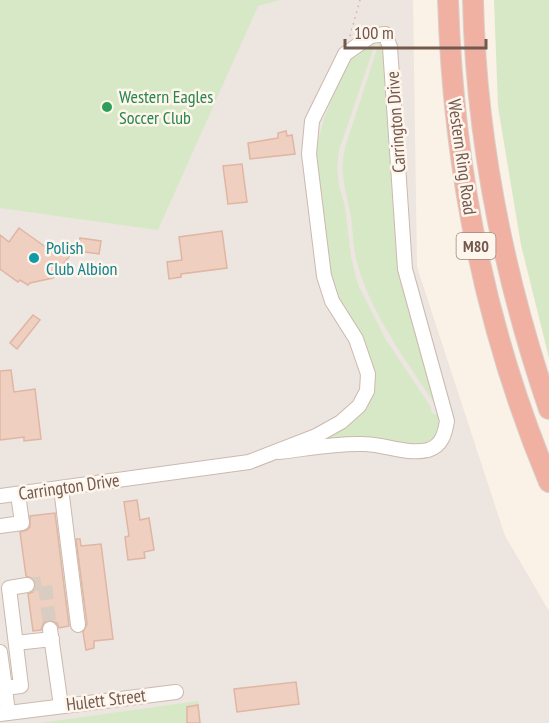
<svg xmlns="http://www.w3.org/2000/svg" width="549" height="723" font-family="'PT Sans Narrow',sans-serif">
	<rect width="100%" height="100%" fill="#fbf2e7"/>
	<!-- industrial -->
	<polygon fill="#ece5e0" points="0,0 413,0 417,267 505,536 549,611 549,723 0,723"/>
	<!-- green -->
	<g fill="#d6e8c6">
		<polygon points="0,0 280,0 258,6 158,230 0,208"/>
		<polygon points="494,0 549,0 549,358 521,245 498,107"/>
		<polygon points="371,42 375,44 339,150 337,168 339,186 345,207 351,257 358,285 386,340 430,406 432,413 444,416 447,421 428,450 319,439 367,400 362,342 340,299 329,275 324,253 323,206 316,149 324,119 345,66 355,52"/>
		<path d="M 379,43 L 385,45 L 402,246 L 442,402 L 435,404 C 406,360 371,314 357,262 C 353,248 353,231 351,216 C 346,191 339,173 345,148 Z"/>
		<polygon points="198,701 201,723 40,723"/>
	</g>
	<!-- building -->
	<g fill="#efd0c0" stroke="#e0b5a2" stroke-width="1.5">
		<polygon points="286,131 287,136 292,135 295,154 250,159 248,143 278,138 278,133"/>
		<polygon points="242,164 247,202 228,204 223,166"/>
		<polygon points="19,228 47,248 52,241 71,254 53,278 30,283 28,285 20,280 18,282 0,269 0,235 9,242"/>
		<polygon points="222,231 227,268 181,274 181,277 169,279 167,262 182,260 179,237"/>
		<polygon points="80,238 101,241 99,254 78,251"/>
		<polygon points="33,315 40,320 17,349 10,343"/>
		<polygon points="11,370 14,392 35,389 41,439 24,441 24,437 0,440 0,371"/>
		<polygon points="137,500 140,520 149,518 154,550 144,552 145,558 128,560 125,537 129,536 124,502"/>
		<polygon points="55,513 69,626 59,628 57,623 49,620 44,622 41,630 33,631 28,594 33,592 36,584 34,579 26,576 20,532 27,530 30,527 30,516"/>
		<polygon points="76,539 80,539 81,546 101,544 113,639 94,641 94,648 86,650 83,632 87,624"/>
		<polygon points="296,682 299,704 237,712 234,689"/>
		<polygon points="198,705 200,723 187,723 187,707"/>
	</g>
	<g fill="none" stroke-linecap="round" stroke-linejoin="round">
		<!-- minor-tunnel -->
		<polyline stroke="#d9ccc0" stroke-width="14" stroke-dasharray="14 7" stroke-linecap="butt" points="27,585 45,583 50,629"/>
		<defs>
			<g id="minor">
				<polyline points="61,488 78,625"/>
				<path d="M 0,496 L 249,462 L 316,436 L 341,422 L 359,406 L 367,391 L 368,374 L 356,339 L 332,301 L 324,276 L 309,154 L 312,121 L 345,54 L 371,36 L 385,34 L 390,47 L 405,269 L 447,421 C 445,433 442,446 428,450 C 407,455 384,444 363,444 C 335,443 306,449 279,452"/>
				<polyline points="0,526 22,523 18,494"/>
				<polyline points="50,629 61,706"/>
				<polyline points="16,643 52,639"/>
				<polyline points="0,652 5,688"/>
				<polyline points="8,713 5,688 21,686 9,588 27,585"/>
				<polyline points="0,714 176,692"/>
			</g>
			<g id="highway">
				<path d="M 448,0 C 453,166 485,329 549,482"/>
				<path d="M 473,0 C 476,140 504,277 549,409"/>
			</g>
		</defs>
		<!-- minor casing -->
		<use href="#minor" stroke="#ccb9ae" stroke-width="16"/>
		<!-- highway casing -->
		<use href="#highway" stroke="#d8d0cd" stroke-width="22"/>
		<!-- path -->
		<polyline stroke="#d4b3a3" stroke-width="1.5" stroke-dasharray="1.5 4.5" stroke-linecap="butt" points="350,36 360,0"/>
		<!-- minor -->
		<use href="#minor" stroke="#fff" stroke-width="14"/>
		<!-- highway -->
		<use href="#highway" stroke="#f1b1a2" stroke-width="20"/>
	</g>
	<!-- markers -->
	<circle fill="#2e9e5b" stroke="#fef6ed" stroke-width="2" cx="107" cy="107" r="6"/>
	<circle fill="#0f9aa8" stroke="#fef6ed" stroke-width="2" cx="34" cy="258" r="6"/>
	<g text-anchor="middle" stroke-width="5" stroke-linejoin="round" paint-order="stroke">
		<!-- shield labels -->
		<rect fill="#fef6ed" stroke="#9d877d" stroke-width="1.5" x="456.5" y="233" width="39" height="26" rx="4.5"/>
		<g font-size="16" font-weight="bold" fill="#73584d">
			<text x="476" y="252">M80</text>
		</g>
		<!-- leisure labels -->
		<g font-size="18" fill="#27864d" stroke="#fef6ed" text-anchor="start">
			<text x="119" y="103">Western Eagles<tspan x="119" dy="21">Soccer Club</tspan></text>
		</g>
		<!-- street labels -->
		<g font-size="18" fill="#73584d" stroke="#fef6ed">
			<text transform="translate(396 122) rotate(-94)" y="6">Carrington Drive</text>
			<text transform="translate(462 157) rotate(82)" y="6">Western Ring Road</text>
			<text transform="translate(69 487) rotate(-8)" y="6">Carrington Drive</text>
			<text transform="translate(106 700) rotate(-7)" y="6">Hulett Street</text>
		</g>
		<!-- culture labels -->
		<g font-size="18" fill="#0d838f" stroke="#fef6ed" text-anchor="start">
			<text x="46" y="254">Polish<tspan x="46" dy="21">Club Albion</tspan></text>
		</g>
	</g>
	<!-- scale -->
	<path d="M345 39v9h141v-9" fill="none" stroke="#73584d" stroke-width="3"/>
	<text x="354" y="39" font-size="18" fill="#73584d" stroke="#fef6ed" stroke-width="4.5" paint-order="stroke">100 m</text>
</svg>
